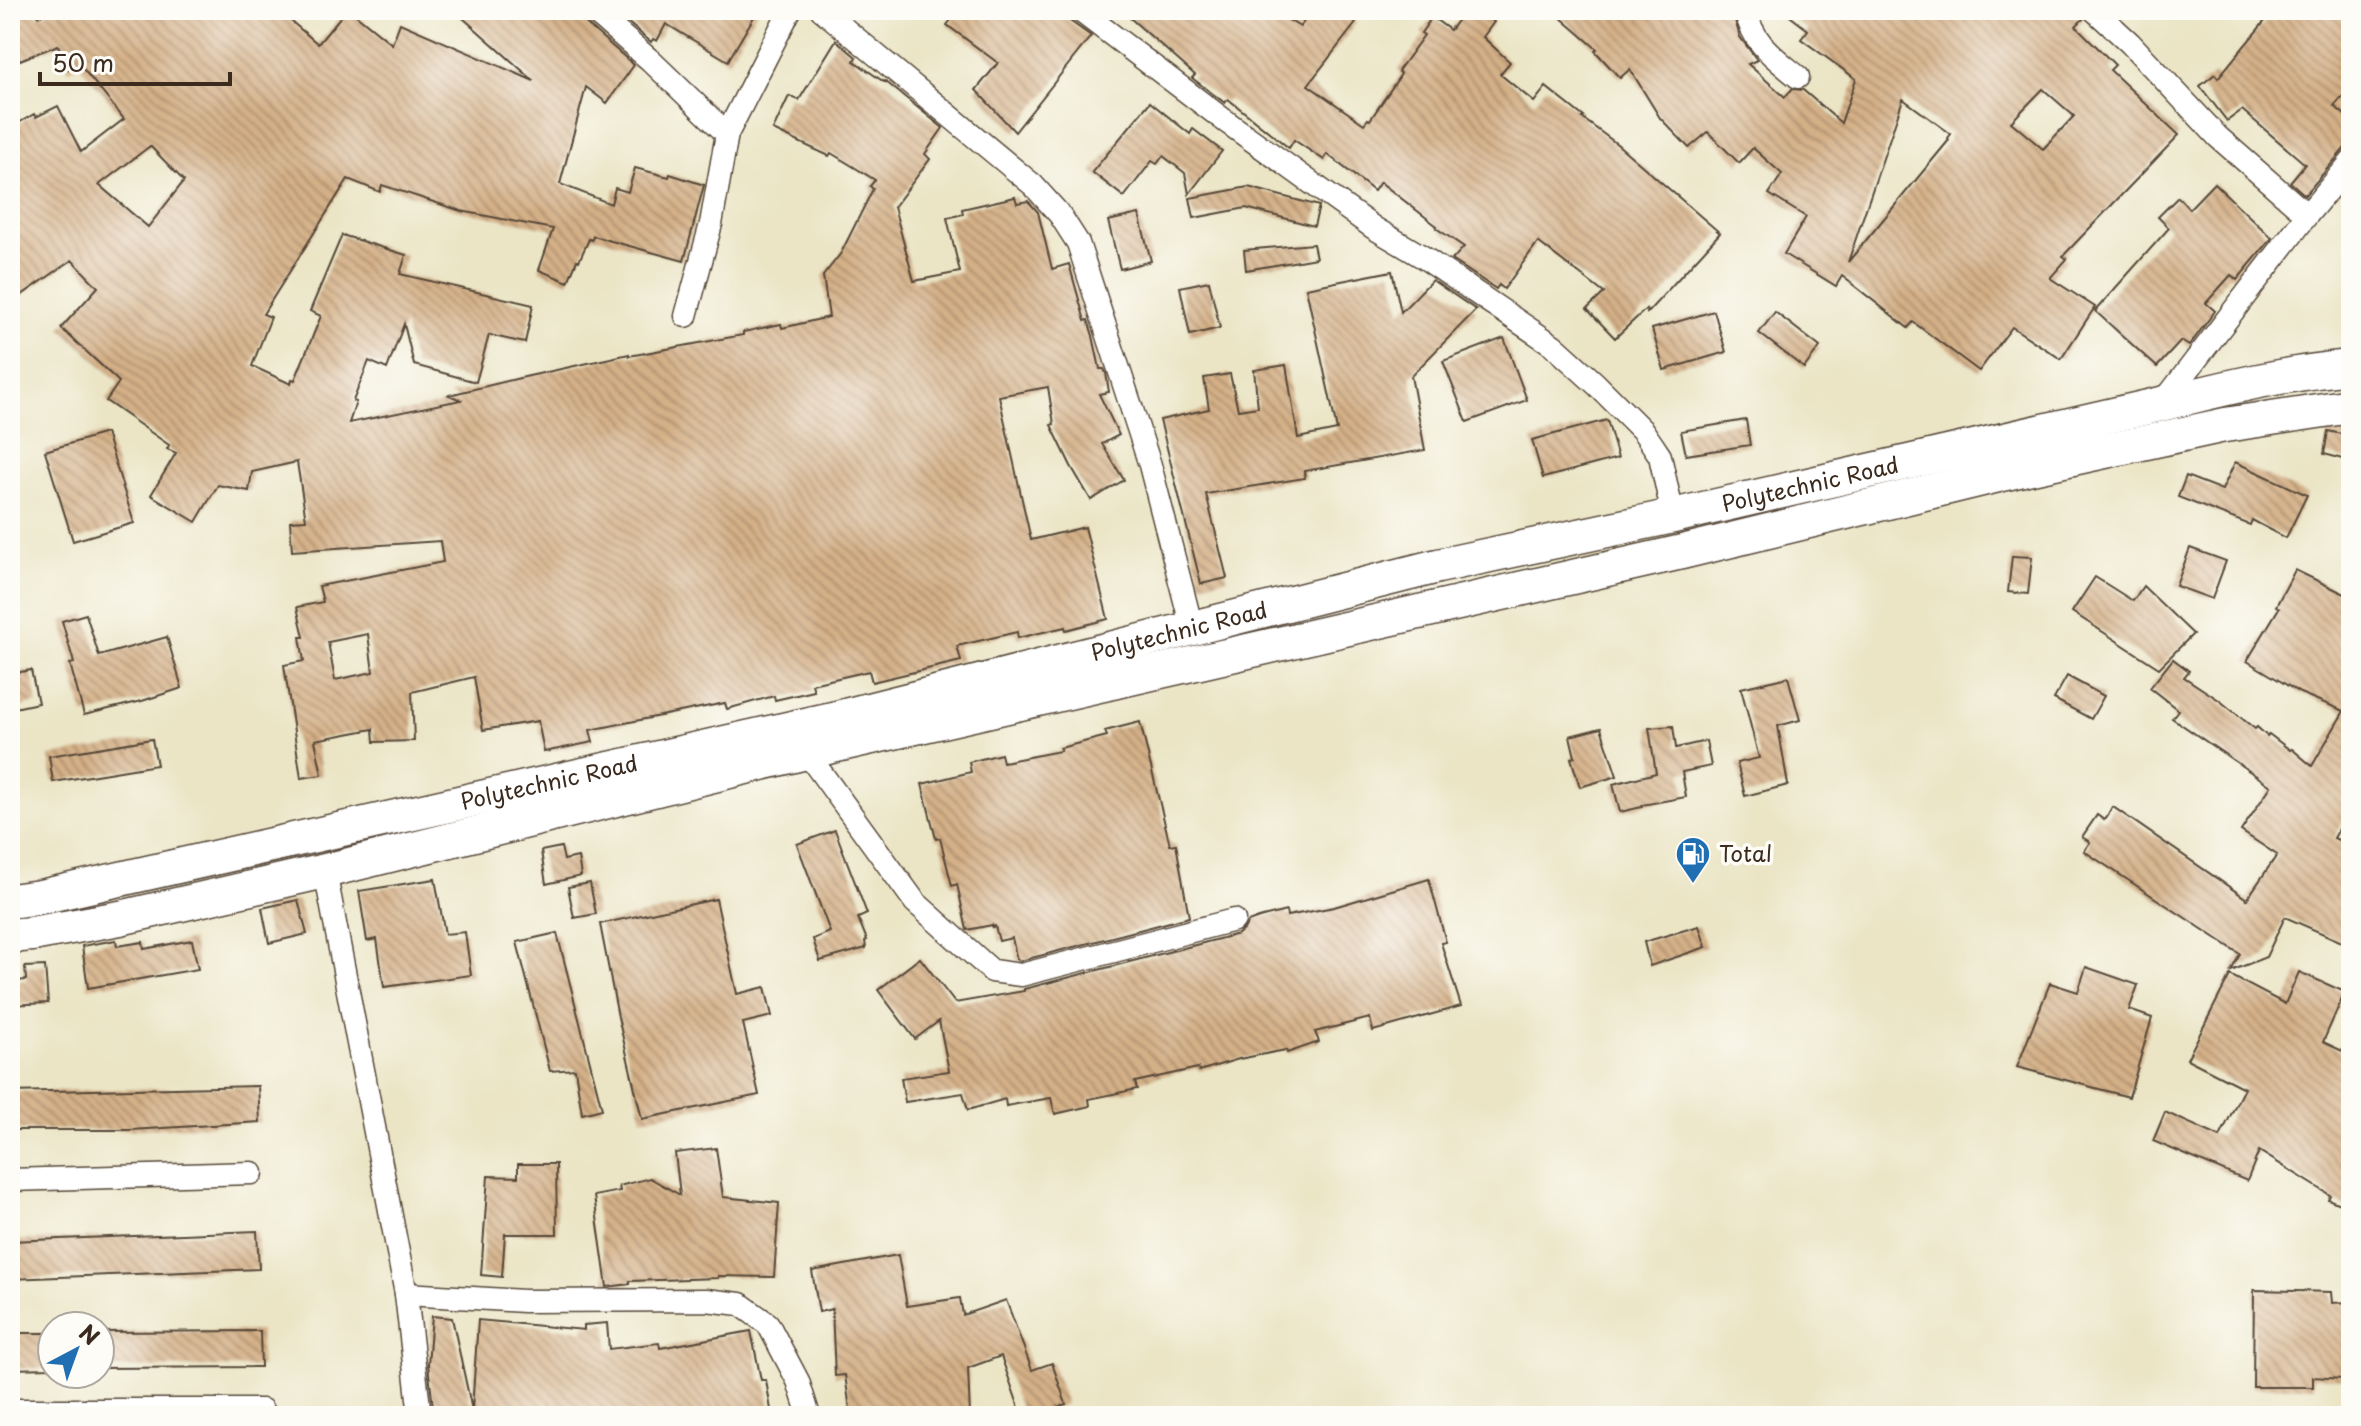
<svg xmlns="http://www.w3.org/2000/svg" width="2361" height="1426" font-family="'Playpen Sans',sans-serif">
	<defs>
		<pattern id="building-back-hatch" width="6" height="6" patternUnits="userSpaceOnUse" patternTransform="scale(2)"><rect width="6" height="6" fill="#d4b087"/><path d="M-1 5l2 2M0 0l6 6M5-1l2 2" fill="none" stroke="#ad8f6e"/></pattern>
	</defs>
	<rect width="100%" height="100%" fill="#fdfcf7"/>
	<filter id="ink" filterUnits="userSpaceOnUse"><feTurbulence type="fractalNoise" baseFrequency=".0125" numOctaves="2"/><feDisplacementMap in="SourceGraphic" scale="16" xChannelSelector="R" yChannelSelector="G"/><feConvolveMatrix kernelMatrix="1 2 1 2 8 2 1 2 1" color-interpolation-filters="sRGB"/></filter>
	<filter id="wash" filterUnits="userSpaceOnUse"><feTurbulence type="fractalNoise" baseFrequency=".006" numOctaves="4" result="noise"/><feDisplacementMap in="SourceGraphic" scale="32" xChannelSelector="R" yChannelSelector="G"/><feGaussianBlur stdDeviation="1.8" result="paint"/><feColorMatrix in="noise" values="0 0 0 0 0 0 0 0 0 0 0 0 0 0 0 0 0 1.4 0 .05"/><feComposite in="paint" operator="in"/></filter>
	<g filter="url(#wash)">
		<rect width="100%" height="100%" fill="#ebe5c6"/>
		<g id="blocks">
			<!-- building -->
			<g fill="url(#building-back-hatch)" fill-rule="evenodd">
				<path d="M 30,10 L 35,10 L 38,16 L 54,10 L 278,10 L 318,44 L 346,10 L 350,10 L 392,44 L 400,23 L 534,81 L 454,10 L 578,10 L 583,21 L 634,65 L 607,103 L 586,87 L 560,184 L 611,204 L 615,188 L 628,192 L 635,168 L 669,177 L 670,174 L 704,185 L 684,261 L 593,236 L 592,240 L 589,239 L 579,261 L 577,260 L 568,282 L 539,270 L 553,229 L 461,211 L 382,185 L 380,192 L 348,179 L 263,314 L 271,317 L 252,366 L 291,384 L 292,379 L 295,380 L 321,316 L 310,311 L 342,235 L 406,255 L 400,274 L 533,305 L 525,343 L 489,335 L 476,382 L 414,365 L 404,324 L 387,369 L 369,361 L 353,401 L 356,402 L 349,423 L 461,400 L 449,395 L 520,378 L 629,354 L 629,356 L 743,335 L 743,332 L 781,324 L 782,328 L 829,317 L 823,276 L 841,253 L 873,189 L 870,186 L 875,180 L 831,153 L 829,156 L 773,130 L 789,96 L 799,100 L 836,40 L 856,57 L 854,61 L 884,82 L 885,81 L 943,128 L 925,154 L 930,159 L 894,207 L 914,281 L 960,272 L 947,218 L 963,214 L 962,209 L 1015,197 L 1017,203 L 1028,201 L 1038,212 L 1052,269 L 1069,264 L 1085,321 L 1088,320 L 1093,336 L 1100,369 L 1104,369 L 1106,373 L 1109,392 L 1099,394 L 1119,435 L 1102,444 L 1124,480 L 1091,500 L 1071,466 L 1051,425 L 1054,424 L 1048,387 L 999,396 L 1031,540 L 1085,527 L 1108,619 L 1066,630 L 1065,627 L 1018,638 L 1017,632 L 957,646 L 961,661 L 872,682 L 869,671 L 812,684 L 814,691 L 775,700 L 774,696 L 727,709 L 725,703 L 590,730 L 593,742 L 544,752 L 538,721 L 483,730 L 474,677 L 412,692 L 414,741 L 374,742 L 373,729 L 315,740 L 322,775 L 301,778 L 284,665 L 304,661 L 300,637 L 304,637 L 297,607 L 323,602 L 319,586 L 443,562 L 440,541 L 292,551 L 290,521 L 306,520 L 297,462 L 252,472 L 249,491 L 218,485 L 196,522 L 151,495 L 176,453 L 167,449 L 169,445 L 106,401 L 119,382 L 61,328 L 98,287 L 72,260 L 19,297 L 10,284 L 10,257 L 18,251 L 10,240 L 10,128 L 34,114 L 36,117 L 58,106 L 81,152 L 124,119 L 80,65 L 69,70 L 58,45 L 10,64 L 10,18 ZM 150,146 L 184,181 L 148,227 L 99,185 ZM 368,634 L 373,672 L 335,680 L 328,642 Z"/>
				<polygon points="613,10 758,10 728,61 666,24 657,41 653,39 651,42"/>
				<polygon points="959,10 1065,10 1070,21 1091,36 1015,132 976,90 998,63 947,25"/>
				<polygon points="1121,10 1272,10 1300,27 1312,10 1339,10 1356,23 1308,85 1364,124 1368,119 1370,120 1401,74 1398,71 1424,35 1421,33 1432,17 1450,30 1465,10 1479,10 1494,22 1483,37 1510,62 1500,74 1534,102 1546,87 1584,117 1582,118 1617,144 1720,233 1647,313 1646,309 1615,338 1587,309 1604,293 1538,242 1504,289 1499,285 1496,289 1452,260 1464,247 1436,228 1437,226 1380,182 1374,191 1327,154 1324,160 1294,140 1289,148 1228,99 1225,103 1192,78 1195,75"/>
				<path d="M 1552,10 L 1732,10 L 1740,37 L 1757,60 L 1748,64 L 1785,97 L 1792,89 L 1803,90 L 1841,123 L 1856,79 L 1801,39 L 1808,30 L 1782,10 L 2080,10 L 2083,19 L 2076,26 L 2115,65 L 2110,70 L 2179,135 L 2063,256 L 2067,259 L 2050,278 L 2095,307 L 2061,359 L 2012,327 L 1979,371 L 1913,322 L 1908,328 L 1842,276 L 1836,286 L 1784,254 L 1806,217 L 1769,194 L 1782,174 L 1753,148 L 1739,163 L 1708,132 L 1689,148 L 1660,118 L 1630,69 L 1620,78 L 1595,51 L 1597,49 ZM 2043,89 L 2074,116 L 2043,149 L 2011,122 ZM 1903,99 L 1951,134 L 1948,138 L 1949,140 L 1848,262 Z"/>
				<polygon points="2274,10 2351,10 2351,87 2334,106 2351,120 2351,141 2305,195 2290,182 2305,164 2242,110 2227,121 2200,86 2215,74 2218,78"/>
				<polygon points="1150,102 1190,134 1193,129 1222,151 1189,194 1185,173 1163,156 1157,164 1152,161 1124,197 1092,172"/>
				<polygon points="2214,183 2272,238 2237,280 2231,275 2206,303 2215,311 2189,346 2181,341 2157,367 2095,311 2169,228 2158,217 2178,197 2189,209"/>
				<polygon points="1248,187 1319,206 1314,226 1246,208 1194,218 1190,198"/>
				<polygon points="1139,214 1151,261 1120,269 1108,221"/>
				<polygon points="1313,244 1316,258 1246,270 1244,250"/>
				<polygon points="1392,271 1401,312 1432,280 1476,310 1411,376 1425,450 1304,471 1305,478 1206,494 1227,578 1201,584 1160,420 1209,409 1204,378 1230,374 1238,410 1258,407 1254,370 1286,365 1298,438 1337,430 1306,288"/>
				<polygon points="1209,281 1220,328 1190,335 1180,287"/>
				<polygon points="1714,311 1726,352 1664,370 1652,329"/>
				<polygon points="1775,312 1820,347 1804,368 1759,333"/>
				<polygon points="1504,338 1527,400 1467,422 1443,361"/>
				<polygon points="1607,420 1618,458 1543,478 1532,440"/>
				<polygon points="1746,420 1750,445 1686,455 1681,431"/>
				<polygon points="2328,431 2351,436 2351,461 2324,454"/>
				<polygon points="106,433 134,523 73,541 45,451"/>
				<polygon points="2235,462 2307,495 2286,538 2252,520 2250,525 2178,497 2186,476 2222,490"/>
				<polygon points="2190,548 2226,561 2212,599 2176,586"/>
				<polygon points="2012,556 2032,557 2028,594 2008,592"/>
				<polygon points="2295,570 2351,597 2351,807 2334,838 2351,846 2351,946 2285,917 2266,957 2231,971 2240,954 2084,851 2090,842 2082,837 2097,815 2104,820 2113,807 2247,899 2277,855 2241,831 2271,786 2172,718 2178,710 2150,688 2173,659 2189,671 2184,677 2219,700 2255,729 2257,727 2267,736 2269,734 2290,750 2292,749 2312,766 2344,711 2300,693 2247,661 2279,608 2276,606"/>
				<polygon points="2095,577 2133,601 2143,586 2193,634 2159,668 2072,612"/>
				<polygon points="86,614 99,656 167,637 182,688 142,701 84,715 70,664 74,663 62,621"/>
				<polygon points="31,670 38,703 10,709 10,674"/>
				<polygon points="2067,676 2104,696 2091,719 2054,699"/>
				<polygon points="1788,677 1800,720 1778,726 1788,785 1745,796 1737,763 1759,758 1741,688"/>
				<polygon points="1140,722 1170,845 1176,844 1189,917 1020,961 1017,960 1012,938 999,941 995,926 992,927 992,925 967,930 957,884 952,886 940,838 936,839 922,784 971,772 969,762 1001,754 1003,762 1060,751 1060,748 1107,736 1105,731"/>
				<polygon points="1673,726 1676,748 1706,741 1711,766 1682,772 1686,797 1642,805 1642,807 1620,812 1613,784 1656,773 1649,728"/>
				<polygon points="1601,728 1617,776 1580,787 1571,758 1575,757 1570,736"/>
				<polygon points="152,739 157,765 53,782 49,756"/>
				<polygon points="835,830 867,914 858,918 867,940 865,941 866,948 820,961 813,939 830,932 797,844"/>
				<polygon points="561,847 564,860 578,857 581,876 546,884 541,851"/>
				<polygon points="435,879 445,934 465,932 471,975 384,987 377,939 367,941 359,891"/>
				<polygon points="1429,879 1446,942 1441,943 1461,1006 1373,1031 1370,1018 1315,1032 1319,1042 1287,1053 1286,1050 1239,1059 1199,1071 1198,1068 1135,1082 1137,1089 1089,1099 1090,1106 1055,1114 1051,1098 1006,1106 1005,1099 968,1110 963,1093 905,1102 901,1078 949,1071 939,1021 915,1039 878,990 920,958 955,1003 1024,991 1024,989 1238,934 1244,929 1248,922 1259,918 1286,911 1287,916 1334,907"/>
				<polygon points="590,883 596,914 574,918 568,887"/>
				<polygon points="716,899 737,994 765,987 772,1016 743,1023 759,1095 642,1119 618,1017 600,924"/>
				<polygon points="298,900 307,934 269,943 262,908"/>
				<polygon points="1699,926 1706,947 1650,966 1644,942"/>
				<polygon points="557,933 602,1109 582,1114 575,1069 550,1071 517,942"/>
				<polygon points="116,940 117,946 143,942 144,949 192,940 198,969 88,988 82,946"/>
				<polygon points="45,966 48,1003 10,1005 10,982 26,980 25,967"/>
				<polygon points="2086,967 2138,985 2129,1010 2152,1018 2129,1097 2017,1067 2050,983 2078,992"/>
				<polygon points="2299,972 2345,992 2323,1042 2351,1055 2351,1209 2328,1199 2330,1195 2259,1151 2247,1181 2153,1141 2165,1112 2220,1137 2244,1088 2187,1059 2230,975 2285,1004"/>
				<polygon points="258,1086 260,1122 131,1130 10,1130 10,1092"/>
				<polygon points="716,1148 723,1197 779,1203 774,1277 718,1276 718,1278 630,1281 630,1284 607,1287 594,1196 620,1191 619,1186 650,1178 680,1195 675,1153"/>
				<polygon points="518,1164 556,1164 557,1234 505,1234 502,1277 481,1275 488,1176 518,1177"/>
				<polygon points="257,1231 259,1269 10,1279 10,1241"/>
				<polygon points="898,1255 907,1306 960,1298 963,1315 1006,1300 1032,1370 1052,1363 1066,1404 1030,1416 1022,1416 1001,1356 968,1368 970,1416 851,1416 845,1375 835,1376 832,1309 819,1312 812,1271"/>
				<polygon points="2254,1290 2331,1292 2332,1303 2351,1302 2351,1360 2344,1359 2343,1379 2313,1377 2313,1387 2253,1387"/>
				<polygon points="432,1316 452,1318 472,1410 478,1320 584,1330 584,1325 607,1323 609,1349 659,1343 660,1348 751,1331 761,1380 766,1380 772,1416 434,1416 428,1364"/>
				<polygon points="260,1331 261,1367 100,1368 100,1332"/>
				<polygon points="10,1333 52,1333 52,1368 10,1369"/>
			</g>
		</g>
	</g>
	<g filter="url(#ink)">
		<use href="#blocks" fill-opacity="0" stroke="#554637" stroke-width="2"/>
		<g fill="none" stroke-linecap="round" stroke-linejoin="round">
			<defs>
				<g id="minor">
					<polyline points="592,10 650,60 727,134"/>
					<polyline points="822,10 1033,185 1060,215 1078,243 1150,465 1192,628"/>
					<polyline points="1079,10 1224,120 1374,228 1423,257 1553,345 1596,384 1643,431 1652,444 1660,456 1673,516"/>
					<path d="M 1746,10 C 1751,42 1775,58 1798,77"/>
					<polyline points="2094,10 2130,43 2218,137 2307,215"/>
					<polyline points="686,316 711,224 727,134 790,10"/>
					<polyline points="2162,404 2307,215 2351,162"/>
					<polyline points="806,752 915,902 992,971 1021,975 1234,920"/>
					<polyline points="325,871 406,1294 420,1416"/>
					<polyline points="10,1180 252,1173"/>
					<polyline points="406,1294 524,1301 706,1300 740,1304 768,1324 798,1381 809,1416"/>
					<polyline points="10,1410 262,1410"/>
				</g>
				<g id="primary">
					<path id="s1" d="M 10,901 L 40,897 L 841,717 L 1438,566 L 1673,516 L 2161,404 C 2224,388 2286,373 2351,367"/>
					<polyline points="10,936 32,934 120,918 325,871 806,752 1682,552 2023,469 2225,425 2351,406"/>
				</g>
			</defs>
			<!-- minor casing -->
			<use href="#minor" stroke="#554637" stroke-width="25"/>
			<!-- primary casing -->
			<use href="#primary" stroke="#554637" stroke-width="37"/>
			<!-- minor -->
			<use href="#minor" stroke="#fff" stroke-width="22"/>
			<!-- primary -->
			<use href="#primary" stroke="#fff" stroke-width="34"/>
		</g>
	</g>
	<!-- icons -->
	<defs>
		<symbol id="fuel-pin" viewBox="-11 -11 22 30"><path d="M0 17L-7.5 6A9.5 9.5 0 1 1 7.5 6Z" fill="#1f6fb2" stroke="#fdfcf7"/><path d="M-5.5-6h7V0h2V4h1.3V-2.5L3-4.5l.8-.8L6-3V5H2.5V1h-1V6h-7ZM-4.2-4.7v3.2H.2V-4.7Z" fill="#fff"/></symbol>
	</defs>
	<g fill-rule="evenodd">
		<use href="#fuel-pin" x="1673" y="834" width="40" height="54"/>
	</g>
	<g text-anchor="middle" stroke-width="7" stroke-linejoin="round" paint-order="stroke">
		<!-- street labels -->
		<g font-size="22" fill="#3b2a1e" stroke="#fdfcf7">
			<text dy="8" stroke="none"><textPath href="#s1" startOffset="1848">Polytechnic Road</textPath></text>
			<text dy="8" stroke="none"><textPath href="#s1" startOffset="1200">Polytechnic Road</textPath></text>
			<text dy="8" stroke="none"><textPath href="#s1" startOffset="552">Polytechnic Road</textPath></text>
		</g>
		<!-- poi labels -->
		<g font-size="22" fill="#3b2a1e" stroke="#fdfcf7" text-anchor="start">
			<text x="1719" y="862">Total</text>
		</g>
	</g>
	<!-- margin -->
	<rect width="2361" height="1426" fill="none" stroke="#fdfcf7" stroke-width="40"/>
	<!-- north arrow -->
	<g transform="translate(76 1350) rotate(41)"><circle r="38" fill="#fdfcf7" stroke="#afa8a0" stroke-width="2"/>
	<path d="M0-6L14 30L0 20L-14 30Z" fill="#1f6fb2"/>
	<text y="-12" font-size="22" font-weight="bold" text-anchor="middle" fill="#3b2a1e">N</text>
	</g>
	<!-- scale -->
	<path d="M40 72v12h190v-12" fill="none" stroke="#3b2a1e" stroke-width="4"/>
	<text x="52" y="72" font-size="24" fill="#3b2a1e" stroke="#fdfcf7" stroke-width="6" paint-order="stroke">50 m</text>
</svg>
